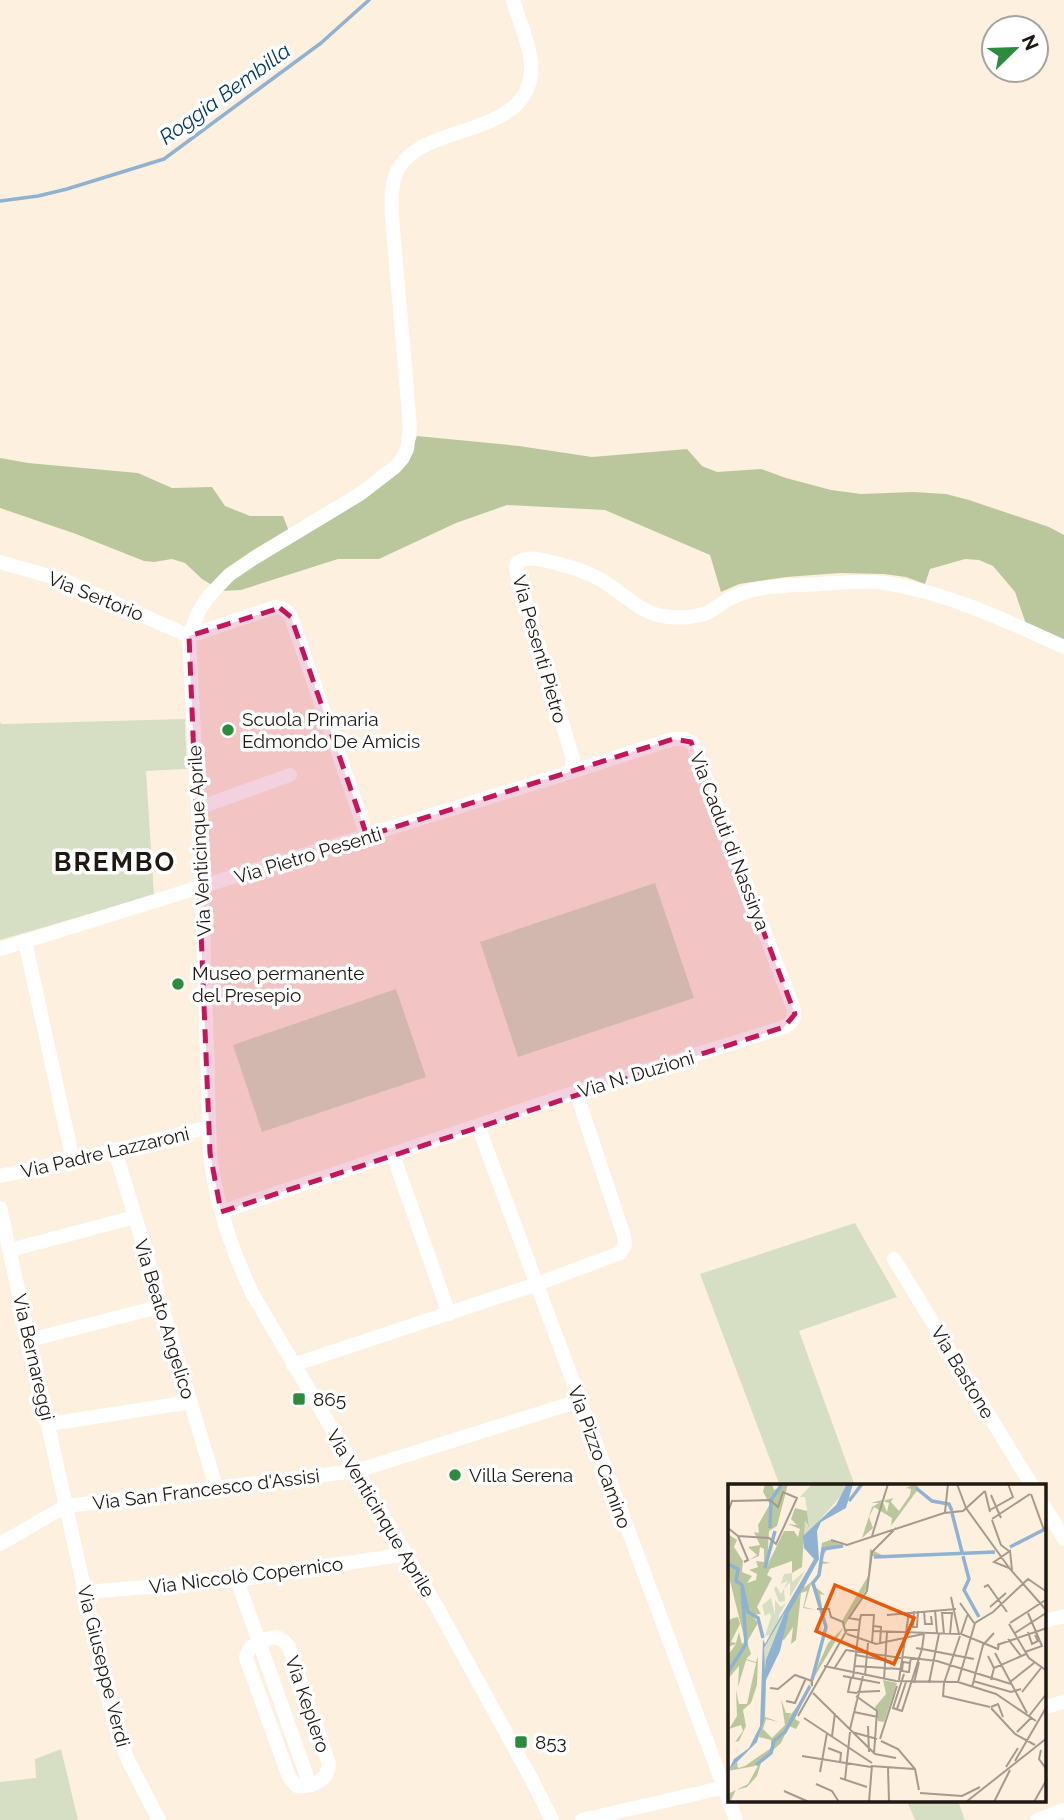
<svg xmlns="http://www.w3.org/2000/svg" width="1064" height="1820" font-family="Raleway,sans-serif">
	<rect width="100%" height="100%" fill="#fef0df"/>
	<!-- green -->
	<g fill="#d6dfc3">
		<polygon points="185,719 187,769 146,771 154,895 0,940 0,721 1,724"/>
		<polygon points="655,883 694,998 518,1057 480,942"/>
		<polygon points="396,989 426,1077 262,1132 233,1045"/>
		<polygon points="855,1223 897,1297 799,1331 855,1486 780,1486 700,1274"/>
		<polygon points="61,1749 78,1820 0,1820 0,1782 36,1778 35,1759"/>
		<polygon points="907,1801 958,1801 965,1820 915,1820"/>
	</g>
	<!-- forest -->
	<polygon fill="#bac79d" points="417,436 519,446 592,457 687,449 702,466 717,472 761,469 786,478 831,490 861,494 913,492 946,494 969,500 1049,527 1064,535 1064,641 1026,624 1015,592 993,566 979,560 965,559 930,569 925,584 906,577 884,574 840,573 786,577 739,584 721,592 710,555 605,510 507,505 456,523 379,559 338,559 241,590 222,591 202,579 185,563 172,559 154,562 144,561 76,534 0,508 0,458 28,463 138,473 172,488 212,487 225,506 250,516 283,516 292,539 410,455"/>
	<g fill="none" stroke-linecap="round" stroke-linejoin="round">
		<!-- stream -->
		<polyline stroke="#90b2d2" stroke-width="3.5" points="0,201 38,196 67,189 164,159 321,43 369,0"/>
		<!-- minor -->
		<g stroke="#fff" stroke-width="14">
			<path d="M 513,0 C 519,21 533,51 531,73 C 525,138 423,123 398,169 C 391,182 391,201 392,216 L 410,427 L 407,449 L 402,459 L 395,467 L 360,494 L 254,558 L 229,575 L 207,598 L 198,613 L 189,636 L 202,888 L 210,1153 C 215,1202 231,1248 252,1293 L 437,1607 L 531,1778 L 552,1820"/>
			<polyline points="0,562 63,580 189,636"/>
			<path d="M 189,636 L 272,608 C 280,606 287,609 291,617 L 367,836"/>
			<polyline points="198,808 290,775"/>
			<polyline points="25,941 73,1161"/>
			<path d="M 0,949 L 571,772 L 573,759 L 516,570 L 517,563 C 527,556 537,559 548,561 C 567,566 585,570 603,581 C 621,592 640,612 662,616 C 675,618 691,618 704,614 C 712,611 719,605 727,600 C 738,594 750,590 762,588 C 781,585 801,585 820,584 C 841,583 863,580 884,583 C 943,591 1010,622 1064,647"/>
			<polyline points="478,1126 736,1820"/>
			<polyline points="115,1150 216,1487"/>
			<polyline points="393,1155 449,1314"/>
			<polyline points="0,1176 80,1159 209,1127"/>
			<polyline points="0,1208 113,1719 128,1760 159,1820"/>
			<path d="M 221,1212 L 576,1092 L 784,1027 C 793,1023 796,1017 793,1007 L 693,744 L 685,739 L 673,739 L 571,772"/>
			<polyline points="10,1250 135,1217"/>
			<polyline points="894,1259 1032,1486"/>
			<polyline points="30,1340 162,1306"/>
			<polyline points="293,1365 537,1284 620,1253 625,1245 624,1236 576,1092"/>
			<polyline points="49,1424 191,1402"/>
			<polyline points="1045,1507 1064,1539"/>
			<polyline points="0,1544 66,1506 356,1471 579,1401"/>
			<polyline points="237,1580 310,1785"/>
			<polyline points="85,1592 237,1580 406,1554"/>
			<polyline points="1045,1621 1064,1616"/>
			<path d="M 277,1637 L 284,1641 L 289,1647 L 329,1764 C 328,1780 312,1788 297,1786 L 289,1777 L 246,1658 C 248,1644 263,1639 277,1637 Z"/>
			<polyline points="1045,1707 1064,1702"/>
			<polyline points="582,1820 730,1786"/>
			<polyline points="1037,1820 1064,1810"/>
		</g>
	</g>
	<!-- marked area -->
	<path fill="#c2185b" fill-opacity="0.2" stroke="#c2185b" stroke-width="5" stroke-dasharray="14 9" stroke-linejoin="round" d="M 280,608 L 291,617 L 367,836 L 673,739 L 691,742 L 795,1014 L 784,1027 L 221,1212 L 210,1153 L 189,636 Z"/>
	<!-- markers -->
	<g fill="#2d8b3e" stroke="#fff" stroke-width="2.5">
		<circle cx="228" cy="730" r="7"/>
		<circle cx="178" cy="984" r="7"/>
		<rect x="292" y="1392" width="14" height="14" rx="3.5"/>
		<circle cx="455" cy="1475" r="7"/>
		<rect x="514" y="1735" width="14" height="14" rx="3.5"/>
	</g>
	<g text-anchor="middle" stroke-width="7" stroke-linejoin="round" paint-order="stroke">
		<!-- street labels -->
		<g font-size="19" fill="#1f1912" stroke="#fff">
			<text transform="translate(96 596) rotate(22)" y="7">Via Sertorio</text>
			<text transform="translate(540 649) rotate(74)" y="7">Via Pesenti Pietro</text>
			<text transform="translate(199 841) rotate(-93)" y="7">Via Venticinque Aprile</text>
			<text transform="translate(730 841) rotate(69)" y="7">Via Caduti di Nassirya</text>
			<text transform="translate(308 855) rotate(-17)" y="7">Via Pietro Pesenti</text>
			<text transform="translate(636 1074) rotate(-17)" y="7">Via N. Duzioni</text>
			<text transform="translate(105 1152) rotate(-13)" y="7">Via Padre Lazzaroni</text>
			<text transform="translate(165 1319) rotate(73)" y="7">Via Beato Angelico</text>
			<text transform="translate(34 1357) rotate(77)" y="7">Via Bernareggi</text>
			<text transform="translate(963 1372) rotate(59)" y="7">Via Bastone</text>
			<text transform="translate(600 1457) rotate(70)" y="7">Via Pizzo Camino</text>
			<text transform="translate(206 1489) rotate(-7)" y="7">Via San Francesco d'Assisi</text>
			<text transform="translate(381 1513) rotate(59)" y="7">Via Venticinque Aprile</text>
			<text transform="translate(246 1575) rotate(-7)" y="7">Via Niccolò Copernico</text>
			<text transform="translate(104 1666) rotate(76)" y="7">Via Giuseppe Verdi</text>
			<text transform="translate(308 1704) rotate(71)" y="7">Via Keplero</text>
		</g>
		<!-- poi labels -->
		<g font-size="19" fill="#1f1912" stroke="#fff" text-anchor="start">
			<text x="242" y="726">Scuola Primaria<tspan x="242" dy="22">Edmondo De Amicis</tspan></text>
			<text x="192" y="980">Museo permanente<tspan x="192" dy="22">del Presepio</tspan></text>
			<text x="313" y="1406">865</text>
			<text x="469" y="1482">Villa Serena</text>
			<text x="535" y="1749">853</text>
		</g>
		<!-- water labels -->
		<g font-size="21" font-style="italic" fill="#003b63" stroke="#fff">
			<text transform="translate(225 94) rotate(-36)" y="7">Roggia Bembilla</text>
		</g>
		<!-- district labels -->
		<g font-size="26" font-weight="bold" letter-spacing="2" fill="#1f1912" stroke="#fff">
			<text x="115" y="871">BREMBO</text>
		</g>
	</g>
	<!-- overview -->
	<g transform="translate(728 1484)">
		<rect width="318" height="318" fill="#fef0df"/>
		<path d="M 84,0 L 119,0 L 119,5 L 75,55 L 77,35 L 76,40 L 69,33 L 73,28 L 76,30 L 80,43 L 80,34 L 77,13 L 72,13 ZM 77,87 L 62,113 L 62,98 L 56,105 L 57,117 L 51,118 L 46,105 L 48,102 L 53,110 L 60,97 L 53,100 L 56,90 L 64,89 L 64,98 ZM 43,114 L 47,131 L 47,116 L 53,123 L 58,119 L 49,135 L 58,127 L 37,187 L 35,167 L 42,151 L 37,152 L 43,133 L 42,129 L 37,132 L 34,121 Z" fill="#d6dfc3"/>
		<path d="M 37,0 L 44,0 L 46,6 L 60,0 L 49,42 L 41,47 L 39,82 L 56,47 L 66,47 L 70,53 L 72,45 L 60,40 L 69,41 L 63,35 L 67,24 L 79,27 L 81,43 L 77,36 L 74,83 L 64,89 L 64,77 L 42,85 L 39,91 L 44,94 L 29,123 L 33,130 L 24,131 L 30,139 L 19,158 L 23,170 L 18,175 L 28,178 L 30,172 L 29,201 L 23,219 L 15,226 L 18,242 L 11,257 L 7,258 L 15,247 L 13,241 L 1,245 L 9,232 L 8,206 L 11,220 L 19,220 L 28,179 L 18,176 L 10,203 L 11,182 L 0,195 L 0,171 L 8,160 L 0,163 L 0,137 L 5,134 L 10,133 L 12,140 L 3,158 L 8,159 L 11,148 L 14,160 L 17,157 L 0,89 L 0,50 L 9,56 L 6,63 L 15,77 L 14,88 L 24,92 L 19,99 L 28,96 L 29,90 L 21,86 L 30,83 L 28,77 L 36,78 L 36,65 L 32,63 L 31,72 L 21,76 L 29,71 L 20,63 L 32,61 L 26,48 L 31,49 L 30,41 L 42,20 L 35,8 ZM 187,0 L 191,4 L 163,42 L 164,34 L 146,23 L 141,33 L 145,44 L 134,54 L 144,23 L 151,19 L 143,19 L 154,16 L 159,28 L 161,19 L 155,17 L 165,14 L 163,18 L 171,27 L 182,11 L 183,5 L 178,4 ZM 102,56 L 116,62 L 99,65 L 93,77 L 103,79 L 93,80 L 91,92 L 85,101 L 97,111 L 92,110 L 94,123 L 83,100 L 76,123 L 89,126 L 75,124 L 79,107 L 73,109 L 68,156 L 63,160 L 65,143 L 56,156 L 52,154 L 61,129 L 84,84 L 76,104 L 90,92 L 94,59 ZM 142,65 L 156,72 L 144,72 L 139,104 L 84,197 L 67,235 L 72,238 L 68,245 L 61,242 L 53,259 L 34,276 L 29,292 L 19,303 L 8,306 L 2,318 L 0,310 L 20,300 L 32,278 L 27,282 L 0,287 L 9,278 L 10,284 L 17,282 L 43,264 L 43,256 L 31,253 L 38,199 L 37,233 L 51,238 L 38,235 L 35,245 L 44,254 L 57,241 L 53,215 L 58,229 L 63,229 L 60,234 L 75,215 L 100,159 L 115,144 L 114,137 L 140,92 ZM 155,196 L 169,199 L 156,238 L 150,237 L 147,223 L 158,210 Z" fill="#bac79d"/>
		<path d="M 119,0 L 125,0 L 118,24 L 93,38 L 89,47 L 91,75 L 61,129 L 52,167 L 38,196 L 36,236 L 29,258 L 0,287 L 6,275 L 21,264 L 32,242 L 35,155 L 37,160 L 86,75 L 76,64 L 75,52 L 108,21 ZM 57,128 L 38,176 L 37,186 L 36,164 Z" fill="#90b2d2" fill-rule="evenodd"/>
		<path fill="none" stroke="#90b2d2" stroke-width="3.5" d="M 188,4 L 204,17 L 221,20 L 224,27M 121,17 L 134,0M 224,29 L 234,68M 42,44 L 43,16 L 54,0M 282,63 L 319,44M 235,72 L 241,95 L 236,106 L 251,133M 146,73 L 267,68M 0,80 L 10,85 L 8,97 L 14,101 L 20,128 L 30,134 L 35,154M 37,84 L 47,47M 0,188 L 18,160 L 14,104M 84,196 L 98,143 L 85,99 L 91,91 L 95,65 L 115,62M 28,281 L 43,269 L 46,257 L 57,248 L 82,202"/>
		<path fill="none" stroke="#a59a8d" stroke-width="2" d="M 229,0 L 238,24 L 282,85 L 319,127M 257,7 L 262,28M 303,10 L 316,46M 263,11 L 273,34M 262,26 L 285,13 L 280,0M 0,28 L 4,17 L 42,16 L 50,23 L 55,8 L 69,14 L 48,60 L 41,54 L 10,52M 217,28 L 220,0M 264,35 L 302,10M 264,36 L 273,61 L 281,67M 0,44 L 10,52 L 20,76 L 16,78M 144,52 L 160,0M 103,56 L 119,61 L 216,29 L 235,27 L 257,7M 281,84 L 266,78 L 282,67 L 284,86M 256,103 L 260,101 L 279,128M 232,119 L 246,139M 262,123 L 278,109M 89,125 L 101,125 L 103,133 L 115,138 L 118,150M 207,126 L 209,149M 186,127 L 185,143 L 189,143 L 190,127M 196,127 L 197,140 L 204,140 L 203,132M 240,129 L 233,150 L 270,165 L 271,159M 159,131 L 228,125M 132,136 L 133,131 L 146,131 L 144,159M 282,139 L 319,115M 281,140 L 301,174 L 319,187M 145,142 L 153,143 L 152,159M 145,147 L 231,150 L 223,113M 300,148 L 304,160 L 310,157 L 307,151M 287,149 L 318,129M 119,150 L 148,160 L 195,150M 216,150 L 214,129 L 224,129 L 222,150M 280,155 L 293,172M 269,161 L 319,144M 188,164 L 194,165 L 196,150M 297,168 L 314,162 L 300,129M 267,169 L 299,229M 128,171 L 155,176M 260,172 L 266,184 L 263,196M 175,173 L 209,177 L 283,200M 182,179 L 175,178 L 174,187 L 180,188 L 181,188 L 182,179 L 183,174M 96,182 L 168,197M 127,182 L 172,185M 266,184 L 298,170M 106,185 L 118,166 L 173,174M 176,190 L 165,224 L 174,227 L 194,165 L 246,175M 115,192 L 152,199M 137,192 L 140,159M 123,194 L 120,208 L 129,209M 125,194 L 132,136 L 121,134 L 139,107 L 144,68 L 168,44M 156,195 L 159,148M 171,196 L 181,128M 168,197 L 230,198 L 247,139 L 265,128 L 300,95 L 319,108M 245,197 L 283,208 L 293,205M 230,198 L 268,210 L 308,237M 282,198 L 306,179M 186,199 L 191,178M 201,199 L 211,150M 216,199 L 215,212 L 262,223M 216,199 L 232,152M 244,203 L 255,161 L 266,149M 42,204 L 50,205 L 67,191 L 84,197 L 84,202M 129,208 L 152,207M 294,208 L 313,184M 85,209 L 147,270M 128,212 L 149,227 L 146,270M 58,217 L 67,219 L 78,194M 263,223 L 270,220 L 275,233M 263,224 L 287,250 L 307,261M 169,225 L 178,198M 126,228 L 150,233M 70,232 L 119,146 L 131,146M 301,232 L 319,209M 76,234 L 144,279M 140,242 L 141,268M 122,245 L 135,192M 124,248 L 149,255M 289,248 L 304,233M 104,252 L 107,229M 152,255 L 169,202M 153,257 L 170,265 L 187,285 L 191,306M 100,264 L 113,269 L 112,279M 313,266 L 311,275 L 319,286M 147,270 L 168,274M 74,272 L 143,283M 287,277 L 319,222M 143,282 L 186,285M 278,283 L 290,264M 160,284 L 161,318M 92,288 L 99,249M 112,294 L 139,303M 117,296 L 122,248M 88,300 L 104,307 L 111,318M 56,307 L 81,318M 192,309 L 234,312 L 252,303M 141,318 L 144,281M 238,318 L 319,254M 266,318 L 282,286M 306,318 L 319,295"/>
		<path fill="#e8590c" fill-opacity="0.15" stroke="#e8590c" stroke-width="3.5" d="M 107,101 L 186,134 L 166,180 L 88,147 Z"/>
		<rect width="318" height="318" fill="none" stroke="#1f1912" stroke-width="3.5"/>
	</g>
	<!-- north arrow -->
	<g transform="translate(1015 49) rotate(67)"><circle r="33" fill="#ffffff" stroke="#a5a3a0" stroke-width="2"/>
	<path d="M0-5L12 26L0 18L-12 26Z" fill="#2d8b3e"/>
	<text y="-10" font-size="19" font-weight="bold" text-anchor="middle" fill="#1f1912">N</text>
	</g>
</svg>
